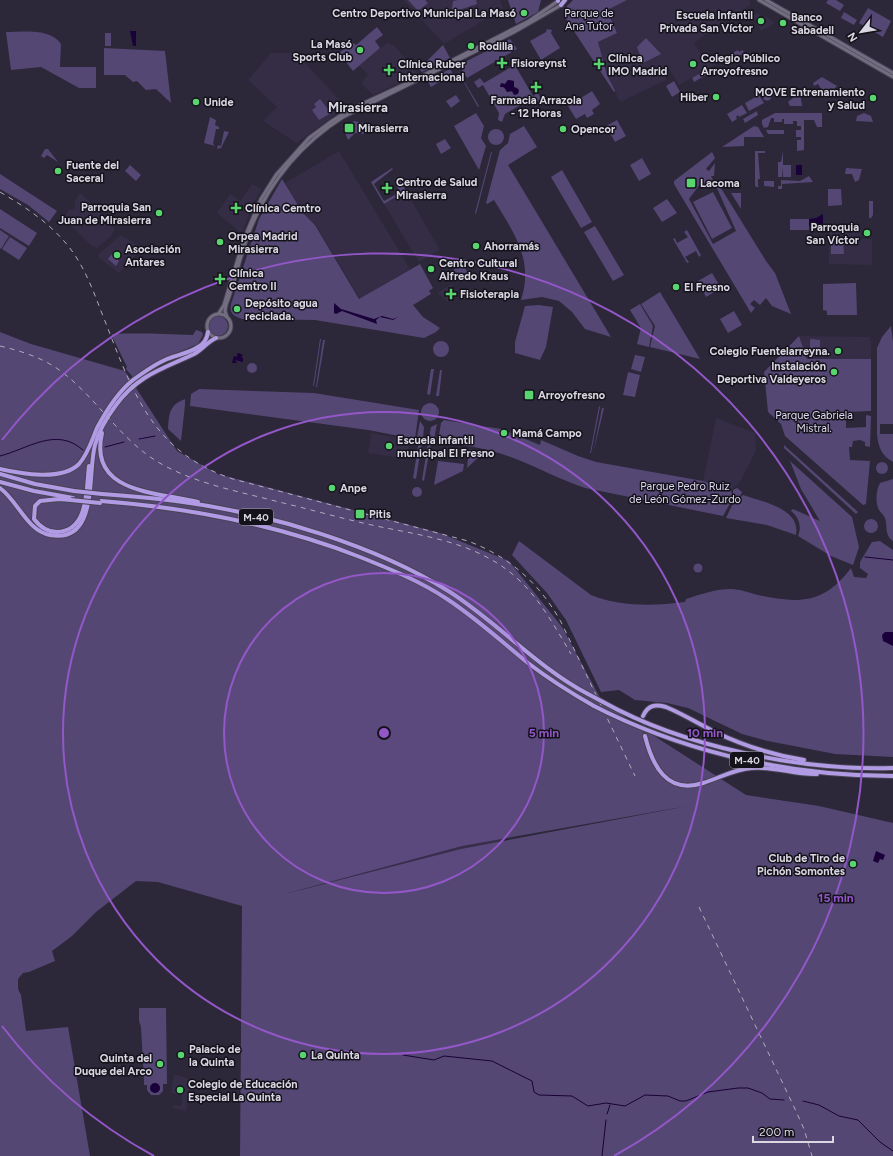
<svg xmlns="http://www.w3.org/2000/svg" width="893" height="1156" font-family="Figtree,sans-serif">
	<rect width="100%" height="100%" fill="#2c2739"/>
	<!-- built -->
	<g fill="#342d45">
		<polygon points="404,0 500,0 503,9 444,44"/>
		<polygon points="627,0 750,0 750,6 723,22 694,43 706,63 715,58 718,63 679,85 668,67 666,80 620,102 607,75 598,42 617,33 606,10"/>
		<polygon points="757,13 764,17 765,16 775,23 761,31 753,16"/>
		<polygon points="388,42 391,45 393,44 418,74 373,95 361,83 368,74 359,66"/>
		<polygon points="271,53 296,53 344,105 343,109 297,143 298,144 263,121 277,107 248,80"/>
		<polygon points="339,151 410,269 360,299 316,225 303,213 285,183"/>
		<polygon points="252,184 262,189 253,203 243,231 240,232 217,213 230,194 240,201"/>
		<polygon points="406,191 440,250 419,262 384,204"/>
		<polygon points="79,194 82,194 115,229 111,236 97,248 92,246 64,219 68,210 74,209 75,201"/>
		<polygon points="829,229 861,229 861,239 872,239 872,265 829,264"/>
		<polygon points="121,235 142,248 119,273 99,258 99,254"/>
		<polygon points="452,284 453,284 448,302 437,293"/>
		<polygon points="799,336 869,337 871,340 871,359 807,359"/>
		<polygon points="716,418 755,433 756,451 740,482 732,489 726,489 703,481"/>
		<polygon points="371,433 409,440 407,459 368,453"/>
		<polygon points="174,1074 190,1079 186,1111 173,1108 174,1105 181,1106 182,1095 171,1093"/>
	</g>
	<!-- green -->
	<g fill="#544774" fill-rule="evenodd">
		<polygon points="408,0 425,0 428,3 418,11"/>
		<polygon points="458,0 476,0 477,4 456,11 452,9 453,1"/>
		<polygon points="508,0 541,0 538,12 516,24"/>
		<polygon points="573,0 627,0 607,10 617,33 598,42 607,75 615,91 614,92 564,16 567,6"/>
		<polygon points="828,0 836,0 844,5 840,11 826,3"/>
		<polygon points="868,8 891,21 883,37 859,23"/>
		<polygon points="844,12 857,20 854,25 841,18"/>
		<polygon points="377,27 383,35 375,41 380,48 353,71 339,53 352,42 356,45"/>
		<polygon points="547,29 552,30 551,33 560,48 541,60 530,41 546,32"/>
		<path d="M 6,32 C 23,32 50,28 61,44 L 60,67 L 96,67 L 96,88 L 79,88 L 41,67 L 11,70 Z"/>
		<rect x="105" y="33" width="6" height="13"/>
		<polygon points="646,38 661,54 643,63 637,47"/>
		<polygon points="510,39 517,49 467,78 459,65"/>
		<polygon points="443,45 450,58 422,72 419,69"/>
		<polygon points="104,48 165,51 171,103 156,89 146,90 137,81 133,82 125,75 104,75"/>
		<polygon points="738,50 739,52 743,50 744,53 726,63 723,58"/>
		<path d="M 516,58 L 520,64 L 516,67 L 533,96 L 538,93 L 541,99 L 534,104 L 531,99 L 505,114 L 502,122 L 498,120 L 499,113 L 483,85 L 478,88 L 474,82 L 480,78 L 484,83 L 513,66 L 511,61 ZM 508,80 L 514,81 L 514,87 L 518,88 L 518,94 C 513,93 503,88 500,85 L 505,84 Z"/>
		<polygon points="454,65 479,106 478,107"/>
		<polygon points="709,68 711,72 694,82 692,78"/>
		<polygon points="450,69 453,74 431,87 427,80"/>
		<polygon points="822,77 837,86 829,94 824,94 818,84 814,86 813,83"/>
		<polygon points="674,81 680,92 672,97 666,86"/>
		<polygon points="592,91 600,104 592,110 594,114 587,118 585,114 576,119 568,106"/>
		<circle cx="767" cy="96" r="4.5"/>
		<polygon points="800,92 802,106 790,106 788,102"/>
		<polygon points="456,95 460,101 451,108 446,101"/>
		<polygon points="759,95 764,103 749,111 745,103"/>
		<polygon points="320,99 331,113 319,120 312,110 316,107 314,104"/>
		<polygon points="742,105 747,113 739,117 738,115 736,117 737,119 732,122 727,114"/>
		<polygon points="757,111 758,115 745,123 743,119"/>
		<polygon points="476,113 484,126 481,138 486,146 479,170 454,126"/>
		<polygon points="775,113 822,113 822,127 817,127 814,120 804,120 804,150 797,151 797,140 801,140 801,137 796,137 796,130 801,130 801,126 797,126 797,121 793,121 793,124 784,124 784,119 782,119 782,122 774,122 774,118 771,118 768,127 764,128 762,124 762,120"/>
		<polygon points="864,113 871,116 873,122 856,121 857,116"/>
		<polygon points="210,117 216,120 215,125 219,127 219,129 216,129 213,144 215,146 204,143"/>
		<polygon points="617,120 626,136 615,142 606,126"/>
		<polygon points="354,121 363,123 368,131 363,134 355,133 348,140 343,128"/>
		<path d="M 524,126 L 537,147 L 508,165 L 611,337 L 585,329 L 572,312 L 559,301 L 542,297 L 521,300 C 534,260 514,233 494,200 L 487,204 L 486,203 L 500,150 L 508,143 L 510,134 Z"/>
		<polygon points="754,126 758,127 764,137 744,137 744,146 722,147"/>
		<circle cx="496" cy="137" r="8"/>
		<polygon points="766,130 784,130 784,134 768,134"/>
		<polygon points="224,131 229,132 221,148 217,149 218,145 221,146"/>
		<polygon points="445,139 451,148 441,154 436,144"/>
		<polygon points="45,149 48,149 58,162 47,155 44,158 41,156"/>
		<polygon points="755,151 765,151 765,153 758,153 760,179 758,179 758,186 759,187 756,187 755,185"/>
		<polygon points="783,151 783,165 791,165 791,177 783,177 783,167 782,177 778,177 778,162 781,162"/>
		<polygon points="491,152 492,152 476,214 475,213"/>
		<polygon points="712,152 715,158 706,169 709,171 715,163 714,176 711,176 713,180 708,183 701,183 689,199 713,244 736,231 716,186 716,180 766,261 775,273 791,314 772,306 766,298 760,305 754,300 750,304 755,308 751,313 674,184 674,181"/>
		<polygon points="642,158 651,174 639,181 630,165"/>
		<polygon points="130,165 141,175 136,181 125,171"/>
		<polygon points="392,168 393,169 374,184 384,201 400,192 395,183 400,180 406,191 384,204 371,182"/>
		<polygon points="846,168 862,169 859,180 855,182 852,174 845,174"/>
		<polygon points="562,170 592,222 581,228 551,177"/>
		<polygon points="0,174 57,211 49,222 28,205 0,189"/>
		<polygon points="809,176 813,182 782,184 782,189 778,189 778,186 781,186 781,180 800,181"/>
		<path d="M 282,179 L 303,213 L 315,225 L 359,299 L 420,264 L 433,288 L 429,291 L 431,294 L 413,305 L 423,317 L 440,328 L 436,332 L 424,338 L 315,320 L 242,319 C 233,316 229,313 231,304 L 259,219 Z"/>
		<polygon points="764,181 774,181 774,187 764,186"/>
		<polygon points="828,189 841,189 842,205 828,206"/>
		<polygon points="713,192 732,228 712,239 693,202"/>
		<polygon points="731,193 741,193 741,209"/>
		<polygon points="667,199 677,213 662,222 653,208"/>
		<polygon points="869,201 873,201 873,215 871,218 869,218"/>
		<polygon points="0,209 37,233 29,246 0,228"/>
		<rect x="790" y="219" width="19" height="11"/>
		<polygon points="595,226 624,275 613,281 584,232"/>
		<polygon points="0,230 9,236 1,249 0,248"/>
		<polygon points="687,230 701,255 699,257 696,251 685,257 689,262 687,263 673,239 675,238 677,243 688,237 684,232"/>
		<polygon points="10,237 27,248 19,260 2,249"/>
		<polygon points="831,238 843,238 844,254 831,254"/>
		<polygon points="112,254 119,261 116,266 108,259"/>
		<circle cx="460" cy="273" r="7"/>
		<polygon points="712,273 721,288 706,297 698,281"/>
		<polygon points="856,283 857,315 827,315 827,311 823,310 823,284"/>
		<polygon points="660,292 700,359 650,347 655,326 641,304"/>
		<polygon points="640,304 653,326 649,347 637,344 641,328 630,310"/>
		<polygon points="539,305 553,307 546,347 540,360 515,353 515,342 525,306"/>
		<polygon points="734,311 742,325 728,333 720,319"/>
		<circle cx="218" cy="326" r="10"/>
		<path d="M 891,326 L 893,342 L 893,424 L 880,424 L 880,434 L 893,434 L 893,462 C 882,456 878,447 877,434 L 877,348 L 882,337 Z"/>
		<path d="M 196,330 L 202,332 L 203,335 L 198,344 L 155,362 L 132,378 L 132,376 L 126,369 L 127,367 L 112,336 L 112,334 C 139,333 166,334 193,335 Z"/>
		<path d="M 0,332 L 31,344 L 125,371 L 177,451 L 218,474 L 440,533 L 509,561 L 562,627 L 603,703 L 746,795 L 819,806 L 893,823 L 893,1156 L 240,1156 L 242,906 L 158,882 L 136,881 L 96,912 L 72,936 L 52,951 L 55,961 L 29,972 L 23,973 L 18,979 L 18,989 L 21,995 L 26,1031 L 68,1027 L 90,1156 L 0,1156 ZM 688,806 L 461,849 L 281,895 L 462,846 Z"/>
		<polygon points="799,336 807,359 871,359 871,411 846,412 846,428 866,427 866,415 871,416 870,447 865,446 865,442 860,440 853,441 852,447 849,447 850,460 870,461 866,504 863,505 785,436 781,424 768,412 764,372"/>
		<polygon points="320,339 321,339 314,386 313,386"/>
		<polygon points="811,339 820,340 820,355 810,355 810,340"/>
		<polygon points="323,340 325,340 317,387 316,387"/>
		<circle cx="441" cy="349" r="8"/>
		<polygon points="635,355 645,357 641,372 631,369"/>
		<circle cx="252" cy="368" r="5"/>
		<polygon points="431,369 434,369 430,395 427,394"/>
		<polygon points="440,370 442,370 439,396 436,396"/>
		<polygon points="628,372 640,375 635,397 623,395"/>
		<polygon points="199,389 314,393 419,410 415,439 368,430 190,406 191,394"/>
		<path d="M 185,399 L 185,405 L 181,441 L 168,429 C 169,414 169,405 185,399 Z"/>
		<circle cx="430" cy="412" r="9"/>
		<polygon points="599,406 600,407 591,453 590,453"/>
		<polygon points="602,408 604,408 593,454"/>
		<path d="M 444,420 L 501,429 L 540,445 L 541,440 L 578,456 L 596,462 L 703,481 L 731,491 L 733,498 L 723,516 L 585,488 C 561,480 539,468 516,459 C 491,449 464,445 438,441 L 441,423 Z"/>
		<polygon points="420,421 424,427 423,438 417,437"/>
		<polygon points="437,424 434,439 429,438 431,427"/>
		<polygon points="419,441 422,442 416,479 413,478"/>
		<polygon points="428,443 431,443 424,481 422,480"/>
		<polygon points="784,445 858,512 856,514 784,448"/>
		<polygon points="469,449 484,452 467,468"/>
		<polygon points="438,461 464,464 463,471 434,485"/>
		<path d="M 790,461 L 852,517 L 859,547 L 853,565 L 831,556 L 798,536 C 802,527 799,517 791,511 L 793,509 L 820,521 L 801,489 Z"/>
		<circle cx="882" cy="468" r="6"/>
		<path d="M 893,479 L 893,541 C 884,535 888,527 885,518 C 884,515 881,513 879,510 C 875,503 876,490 880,483 Z"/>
		<circle cx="417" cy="492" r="5"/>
		<path d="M 737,488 L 742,492 L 739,498 L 743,495 C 762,502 801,508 796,535 L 767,525 L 726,518 L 735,499 L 737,498 L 733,496 L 733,490 Z"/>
		<circle cx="871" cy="526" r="7"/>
		<path d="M 519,541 L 591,595 C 620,607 654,606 685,602 L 686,599 C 701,594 716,589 731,589 C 740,589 750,593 758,595 C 799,604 824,604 851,568 L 854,577 L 866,578 L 868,574 L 860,568 L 860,562 L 872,542 L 880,541 L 893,550 L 893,757 L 835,754 L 768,741 L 742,734 L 688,708 L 667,703 L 635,700 L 619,690 L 601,692 L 566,620 L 547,593 L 512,555 Z"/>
		<circle cx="698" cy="568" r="4.5"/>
		<polygon points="139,1008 166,1008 167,1084 163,1084 163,1091 159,1095 151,1095 147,1090 147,1085 144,1085 144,1082 141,1027 139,1021"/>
	</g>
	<!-- water -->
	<g fill="#1a0139">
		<polygon points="130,31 136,31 136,46 133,46"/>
		<polygon points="508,80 514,81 514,87 519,90 518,94 514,95 512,91 507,92 504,87 500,87 501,83 505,84"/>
		<rect x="796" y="165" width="6" height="10"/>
		<polygon points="823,214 823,226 809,226 809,219 816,218"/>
		<polygon points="334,303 341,309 374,319 382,316 393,319 398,317 403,308 398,317 393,320 380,317 376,320 377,324 342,311 336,314 334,313"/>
		<polygon points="239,353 243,355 241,357 243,358 243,362 235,360 237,363 232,363 234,356 237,357 237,354"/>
		<polygon points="885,632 893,632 893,646 883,641 882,635"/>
		<polygon points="876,851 885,855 883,860 880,859 878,863 873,861"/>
		<circle cx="155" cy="1088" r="5"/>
	</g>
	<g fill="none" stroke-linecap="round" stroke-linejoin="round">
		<!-- stream -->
		<g stroke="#1a0139" stroke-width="1">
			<polyline points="139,439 155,436"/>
			<polyline points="105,447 124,442"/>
			<path d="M 0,456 C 28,449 56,426 83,450"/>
			<polyline points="865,557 893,560"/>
			<polyline points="403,1055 434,1060 444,1056 492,1061 532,1081 534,1092 539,1095 572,1096 588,1106 606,1103 625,1106 645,1095 668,1096 680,1101 686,1101 708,1092 738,1088 748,1088 762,1093 770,1099 784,1100"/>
			<polyline points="803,1101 819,1105 839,1116 858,1120 880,1142 893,1151"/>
			<polyline points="607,1114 610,1105"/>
			<polyline points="602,1156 606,1120"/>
		</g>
		<!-- highway-tunnel -->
		<polyline stroke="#464152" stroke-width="4" stroke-dasharray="4 2" stroke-linecap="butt" points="643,718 645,736"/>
		<defs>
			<g id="secondary">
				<polyline points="759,0 893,77"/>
				<polyline points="766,0 893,73"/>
				<polyline points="219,313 224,305 244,239 261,199 276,175 309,138 332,121 349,110 418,78 529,21 558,1"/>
				<circle cx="219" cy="326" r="12"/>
				<path d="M 227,317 L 225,311 L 226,305 C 235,281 240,256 249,232 C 268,184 299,145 343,117 L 514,32 L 561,5"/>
			</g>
			<g id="highway">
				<polyline points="558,1 558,0"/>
				<polyline points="561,5 565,0"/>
				<path d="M 102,433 C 88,494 158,492 198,502"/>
				<path d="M 0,469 C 21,474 62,481 79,464 C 88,454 92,440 97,428 C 106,411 118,392 133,380 C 144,372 155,364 167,359 C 177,355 189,353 198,347 C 204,344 207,339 208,332"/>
				<polyline points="0,474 35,484 74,491"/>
				<polyline points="0,482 34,491 73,498"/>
				<path d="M 0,488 C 18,501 27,531 50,535 C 99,544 87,474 95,445 C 99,430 107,417 116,405 C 138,375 162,369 194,354 C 202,350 207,342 216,338"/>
				<path d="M 102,494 C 129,496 156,498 183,502 C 270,514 375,545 450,592 C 498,623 537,667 588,694"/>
				<path d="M 71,500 L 59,499 L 40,501 L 35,506 L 34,519 C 40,527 47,532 57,532 C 89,531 86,489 89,466"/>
				<path d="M 101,501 C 191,508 276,524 360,557 C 390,569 420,581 447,599 C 476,618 501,641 528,663 C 549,679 571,693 594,706"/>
				<path d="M 603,702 C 684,747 801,771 893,768"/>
				<path d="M 608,713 C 696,755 795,776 893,776"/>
				<path d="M 643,716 C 648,705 655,704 666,707 C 683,714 699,724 715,732 C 744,746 773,755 804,760"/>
				<path d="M 645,736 C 652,764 666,795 703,783 C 720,778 734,769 752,768 C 774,766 795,775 817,774"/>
			</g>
		</defs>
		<!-- secondary casing -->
		<use href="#secondary" stroke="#484453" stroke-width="5"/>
		<!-- highway casing -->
		<use href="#highway" stroke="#484453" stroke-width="6"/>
		<!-- secondary -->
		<use href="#secondary" stroke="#736d82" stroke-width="3"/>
		<!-- highway -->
		<use href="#highway" stroke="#b09be4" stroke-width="4"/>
		<!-- rail -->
		<g stroke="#afacb9" stroke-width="1" stroke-dasharray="5 5" stroke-linecap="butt">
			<path d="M 0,192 C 27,208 53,225 72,251 C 85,269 93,290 101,311 C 131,386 148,451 233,479 L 468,541 C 510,557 540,584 561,622 L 635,776"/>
			<path d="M 0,346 C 21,351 44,358 62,372 C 100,401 123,445 167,467 C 202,485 241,492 279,502 C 313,510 347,520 381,527 C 426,536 474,543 511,573 C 537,594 554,625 571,654"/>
			<polyline points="699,907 795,1109 804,1129 812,1156"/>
		</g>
		<defs>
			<g id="highway-bridge">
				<polyline points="74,491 102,494"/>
				<polyline points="71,500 100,503"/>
				<polyline points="588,694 603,702"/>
				<polyline points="594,706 608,713"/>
			</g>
		</defs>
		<!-- highway-bridge casing -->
		<use href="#highway-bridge" stroke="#484453" stroke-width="6" stroke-linecap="butt"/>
		<!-- highway-bridge -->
		<use href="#highway-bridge" stroke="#b09be4" stroke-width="4"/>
	</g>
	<!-- distance rings -->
	<circle cx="384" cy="733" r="160" fill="#9357c8" fill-opacity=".12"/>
	<g fill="none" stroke="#9357c8" stroke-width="2">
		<circle cx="384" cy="733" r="160"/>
		<circle cx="384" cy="733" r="321"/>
		<path d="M154 1156A481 481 0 0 1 2 1026M2 440A481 481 0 1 1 614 1156"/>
	</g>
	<!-- markers -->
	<g fill="#59d56f" stroke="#14121a" stroke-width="1.5">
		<circle cx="524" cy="13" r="4"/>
		<circle cx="761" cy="21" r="4"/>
		<circle cx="783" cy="23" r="4"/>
		<circle cx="471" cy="46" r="4"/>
		<circle cx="360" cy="50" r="4"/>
		<path d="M500 57h4v4h4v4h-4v4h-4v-4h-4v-4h4z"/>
		<path d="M597 58h4v4h4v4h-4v4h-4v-4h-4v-4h4z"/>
		<circle cx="693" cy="64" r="4"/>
		<path d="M387 64h4v4h4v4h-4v4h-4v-4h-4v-4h4z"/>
		<path d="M534 81h4v4h4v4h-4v4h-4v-4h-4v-4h4z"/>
		<circle cx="716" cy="97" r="4"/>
		<circle cx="873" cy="98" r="4"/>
		<circle cx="196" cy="102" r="4"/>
		<rect x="344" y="123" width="10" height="10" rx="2"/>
		<circle cx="563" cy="129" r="4"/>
		<circle cx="58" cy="171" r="4"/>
		<rect x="686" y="178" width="10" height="10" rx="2"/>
		<path d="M385 182h4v4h4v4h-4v4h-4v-4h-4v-4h4z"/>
		<path d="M234 202h4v4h4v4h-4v4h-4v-4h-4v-4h4z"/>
		<circle cx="159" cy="213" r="4"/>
		<circle cx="867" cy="233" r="4"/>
		<circle cx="220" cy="242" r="4"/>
		<circle cx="476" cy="246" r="4"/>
		<circle cx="117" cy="255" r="4"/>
		<circle cx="431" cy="269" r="4"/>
		<path d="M218 273h4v4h4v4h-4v4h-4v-4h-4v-4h4z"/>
		<circle cx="676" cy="287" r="4"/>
		<path d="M449 288h4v4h4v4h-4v4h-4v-4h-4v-4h4z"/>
		<circle cx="237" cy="309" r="4"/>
		<circle cx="838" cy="351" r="4"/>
		<circle cx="834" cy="372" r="4"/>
		<rect x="524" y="390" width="10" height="10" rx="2"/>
		<circle cx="504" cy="433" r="4"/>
		<circle cx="389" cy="446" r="4"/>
		<circle cx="332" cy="488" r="4"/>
		<rect x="355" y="509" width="10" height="10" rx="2"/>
		<circle cx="853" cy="864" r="4"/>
		<circle cx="181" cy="1055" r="4"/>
		<circle cx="303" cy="1055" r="4"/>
		<circle cx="160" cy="1064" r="4"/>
		<circle cx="180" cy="1090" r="4"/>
	</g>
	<g text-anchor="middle" stroke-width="3" stroke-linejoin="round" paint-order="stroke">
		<!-- shield labels -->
		<g fill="#14121a" stroke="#9f9ca7" stroke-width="1">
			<rect x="239" y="509" width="34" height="16" rx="3"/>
			<rect x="730" y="752" width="34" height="16" rx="3"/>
		</g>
		<g font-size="10" font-weight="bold" fill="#dad7e3">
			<text x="256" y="521">M-40</text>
			<text x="747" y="764">M-40</text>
		</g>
		<!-- poi labels -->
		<g font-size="11" font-weight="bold" fill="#dad7e3" stroke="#14121a" text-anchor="start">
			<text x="516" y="17" text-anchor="end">Centro Deportivo Municipal La Masó</text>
			<text x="753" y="19" text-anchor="end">Escuela Infantil<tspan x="753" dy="13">Privada San Víctor</tspan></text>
			<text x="791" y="21">Banco<tspan x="791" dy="13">Sabadell</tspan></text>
			<text x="352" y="48" text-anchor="end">La Masó<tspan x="352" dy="13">Sports Club</tspan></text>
			<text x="479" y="50">Rodilla</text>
			<text x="608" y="62">Clínica<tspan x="608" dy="13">IMO Madrid</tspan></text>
			<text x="701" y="62">Colegio Público<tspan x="701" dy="13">Arroyofresno</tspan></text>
			<text x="511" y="67">Fisioreynst</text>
			<text x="398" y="68">Clínica Ruber<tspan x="398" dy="13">Internacional</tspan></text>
			<text x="865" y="96" text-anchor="end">MOVE Entrenamiento<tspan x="865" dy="13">y Salud</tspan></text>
			<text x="708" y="101" text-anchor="end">Hiber</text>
			<text x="536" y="104" text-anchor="middle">Farmacia Arrazola<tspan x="536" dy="13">- 12 Horas</tspan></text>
			<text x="204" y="106">Unide</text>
			<text x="358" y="132">Mirasierra</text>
			<text x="571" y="133">Opencor</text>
			<text x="66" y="169">Fuente del<tspan x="66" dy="13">Saceral</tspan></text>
			<text x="396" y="186">Centro de Salud<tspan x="396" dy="13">Mirasierra</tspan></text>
			<text x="700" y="187">Lacoma</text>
			<text x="151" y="211" text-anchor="end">Parroquia San<tspan x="151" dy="13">Juan de Mirasierra</tspan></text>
			<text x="245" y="212">Clínica Cemtro</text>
			<text x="859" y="231" text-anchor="end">Parroquia<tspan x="859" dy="13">San Víctor</tspan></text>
			<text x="228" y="240">Orpea Madrid<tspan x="228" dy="13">Mirasierra</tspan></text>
			<text x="484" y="250">Ahorramás</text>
			<text x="125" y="253">Asociación<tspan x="125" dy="13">Antares</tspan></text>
			<text x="439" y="267">Centro Cultural<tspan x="439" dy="13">Alfredo Kraus</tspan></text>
			<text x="229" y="277">Clínica<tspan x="229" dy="13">Cemtro II</tspan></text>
			<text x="684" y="291">El Fresno</text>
			<text x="460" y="298">Fisioterapia</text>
			<text x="245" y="307">Depósito agua<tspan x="245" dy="13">reciclada.</tspan></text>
			<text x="830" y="355" text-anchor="end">Colegio Fuentelarreyna.</text>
			<text x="826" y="370" text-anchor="end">Instalación<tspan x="826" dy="13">Deportiva Valdeyeros</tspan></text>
			<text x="538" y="399">Arroyofresno</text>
			<text x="512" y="437">Mamá Campo</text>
			<text x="397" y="444">Escuela infantil<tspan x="397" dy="13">municipal El Fresno</tspan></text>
			<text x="340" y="492">Anpe</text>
			<text x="369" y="518">Pitis</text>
			<text x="845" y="862" text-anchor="end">Club de Tiro de<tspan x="845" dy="13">Pichón Somontes</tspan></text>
			<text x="189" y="1053">Palacio de<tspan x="189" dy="13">la Quinta</tspan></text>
			<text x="311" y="1059">La Quinta</text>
			<text x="152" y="1062" text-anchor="end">Quinta del<tspan x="152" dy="13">Duque del Arco</tspan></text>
			<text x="188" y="1088">Colegio de Educación<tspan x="188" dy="13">Especial La Quinta</tspan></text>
		</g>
		<!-- park labels -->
		<g font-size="11" fill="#ded8ef" stroke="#14121a">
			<text x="589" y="17">Parque de<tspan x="589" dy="13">Ana Tutor</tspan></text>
			<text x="814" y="419">Parque Gabriela<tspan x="814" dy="13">Mistral.</tspan></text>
			<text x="685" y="490">Parque Pedro Ruiz<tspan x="685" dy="13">de León Gómez-Zurdo</tspan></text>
		</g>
		<!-- quarter labels -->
		<g font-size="13" font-weight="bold" fill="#dad7e3" stroke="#14121a">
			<text x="358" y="112">Mirasierra</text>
		</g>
	</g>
	<circle cx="384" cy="733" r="6" fill="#9357c8" stroke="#14121a" stroke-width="2"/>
	<g font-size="12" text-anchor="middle" font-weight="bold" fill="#9357c8" stroke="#14121a" stroke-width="3" stroke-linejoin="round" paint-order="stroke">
		<text x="544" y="737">5 min</text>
		<text x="705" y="737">10 min</text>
		<text x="836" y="902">15 min</text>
	</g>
	<!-- north arrow -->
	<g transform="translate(861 32) rotate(239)" stroke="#14121a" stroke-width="3" paint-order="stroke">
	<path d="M0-3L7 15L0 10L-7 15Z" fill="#dad7e3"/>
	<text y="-6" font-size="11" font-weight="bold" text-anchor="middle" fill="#dad7e3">N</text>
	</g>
	<!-- scale -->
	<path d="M753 1136v6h80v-6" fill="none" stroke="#dad7e3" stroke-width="2"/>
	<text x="759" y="1136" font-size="12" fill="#dad7e3" stroke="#14121a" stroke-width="3" paint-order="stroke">200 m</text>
</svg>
